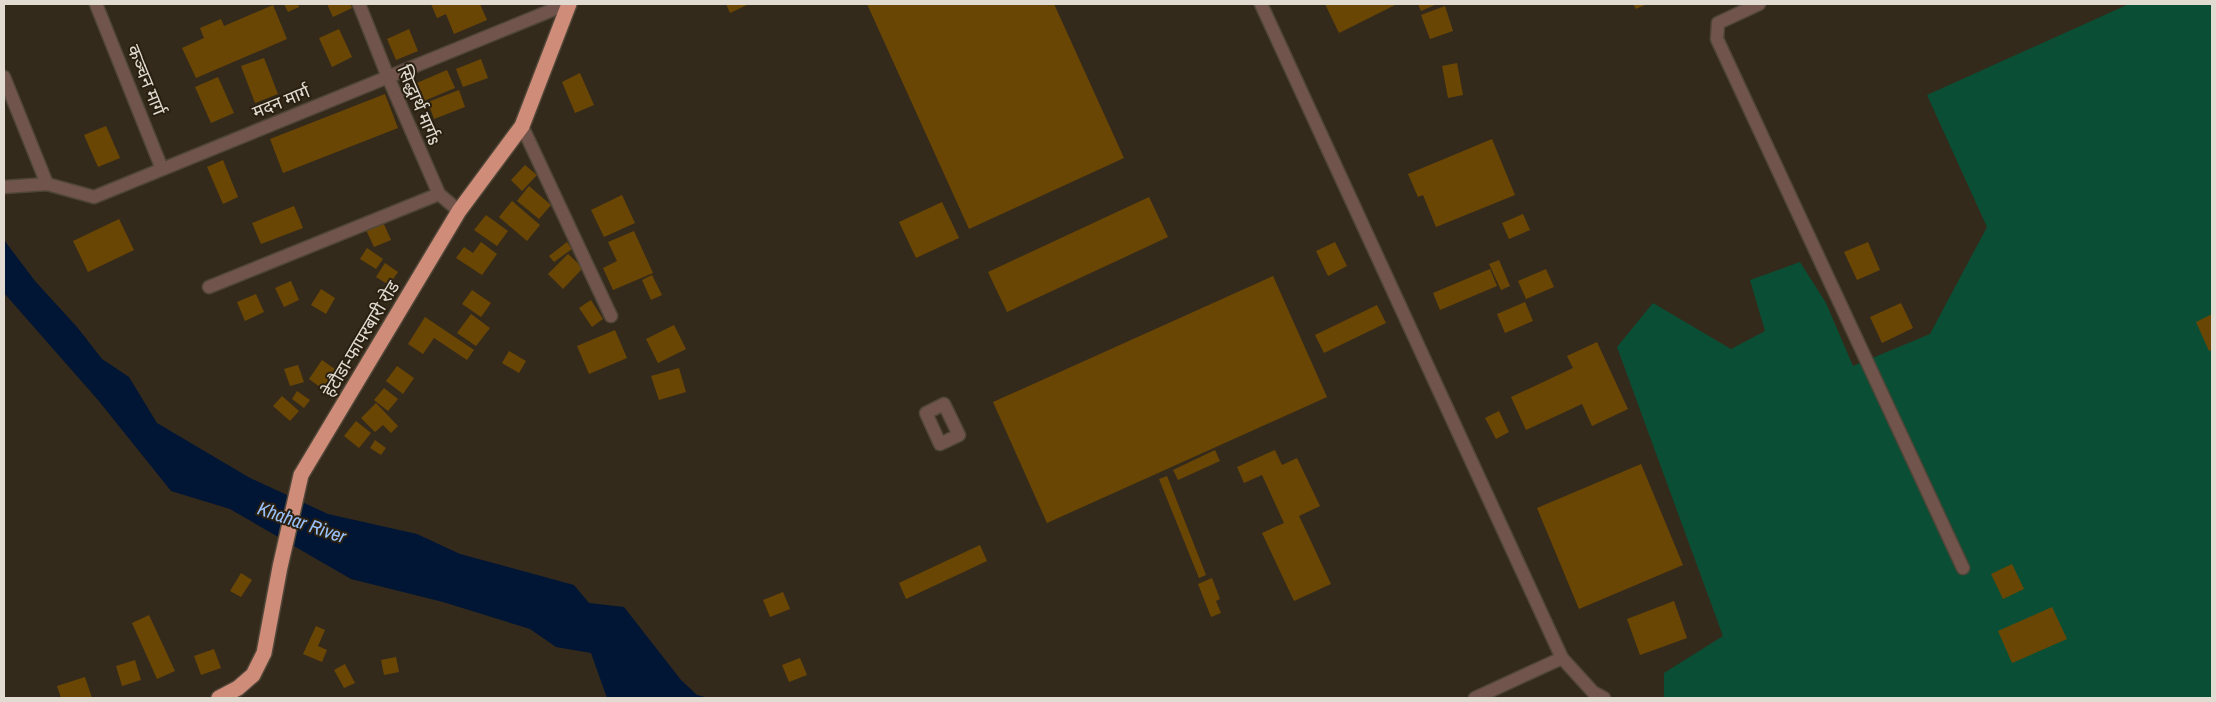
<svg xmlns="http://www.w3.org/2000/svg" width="2216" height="702" font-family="'Archivo Narrow','Noto Sans Devanagari',sans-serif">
	<rect width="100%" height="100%" fill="#342a1b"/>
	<!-- green -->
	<polygon fill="#0a4f35" points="2129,4 2212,4 2212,698 1664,698 1664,673 1723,636 1617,347 1653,303 1731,349 1765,331 1750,280 1800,262 1826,303 1853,366 1930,334 1987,227 1927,95"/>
	<!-- water -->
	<polygon fill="#011535" points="4,240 35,281 77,327 102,359 129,377 157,423 250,478 328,514 417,534 460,554 574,585 589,603 624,607 681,680 697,695 709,698 607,698 591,653 556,647 530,629 443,602 351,579 230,509 171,491 98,400 4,293"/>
	<!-- building -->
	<g fill="#6a4605">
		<polygon points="284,4 298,4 299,7 288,12"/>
		<polygon points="327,4 350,4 352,8 333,17"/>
		<polygon points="431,4 480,4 487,20 454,34 446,14 437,18"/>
		<polygon points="726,4 749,4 730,13"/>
		<polygon points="867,4 1054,4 1124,158 969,229"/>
		<polygon points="1325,4 1397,4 1339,33"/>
		<polygon points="1418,4 1437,4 1421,11"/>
		<polygon points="1633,4 1647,4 1636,9"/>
		<polygon points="273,5 287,39 196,78 182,48 204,38 200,28 221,19 224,26"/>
		<polygon points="1445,6 1453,31 1430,39 1421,15"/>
		<polygon points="339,29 352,57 332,67 319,38"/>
		<polygon points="409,29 418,51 396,60 387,39"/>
		<polygon points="264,58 278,94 255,103 241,66"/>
		<polygon points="481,59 488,78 463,87 456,69"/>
		<polygon points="1457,63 1463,95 1448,98 1442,66"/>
		<polygon points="447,70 455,88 419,103 412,85"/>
		<polygon points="580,73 594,105 575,113 562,82"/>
		<polygon points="218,77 234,113 211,123 195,87"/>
		<polygon points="459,90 465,107 434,119 428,102"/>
		<polygon points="385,94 398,128 283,173 270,139"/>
		<polygon points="106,126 120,158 98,167 84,135"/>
		<polygon points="1492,139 1515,195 1436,227 1423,195 1418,197 1408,174"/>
		<polygon points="223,160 238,197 223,204 207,167"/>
		<polygon points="525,165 537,175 522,191 511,180"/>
		<polygon points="529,186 551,205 539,219 517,201"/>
		<polygon points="622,195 635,223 604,237 591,210"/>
		<polygon points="1149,197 1168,237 1007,312 988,272"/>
		<polygon points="512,201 540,225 527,241 499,217"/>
		<polygon points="942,202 959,238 916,258 899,222"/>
		<polygon points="294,206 303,228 261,244 252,223"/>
		<polygon points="1523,214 1530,230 1509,239 1502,223"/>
		<polygon points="486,215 508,231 497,246 474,230"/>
		<polygon points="119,219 134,250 88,272 73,241"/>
		<polygon points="383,222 391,240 374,247 366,230"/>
		<polygon points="634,231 653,273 613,290 603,268 617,261 608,242"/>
		<polygon points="481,242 497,254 482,275 456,258 464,247 473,253"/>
		<polygon points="567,242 572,249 554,262 549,256"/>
		<polygon points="1335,242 1347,266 1328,276 1316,251"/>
		<polygon points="1868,242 1880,270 1857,280 1844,252"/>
		<polygon points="367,248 383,259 376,269 360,259"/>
		<polygon points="568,254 583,268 563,289 548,274"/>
		<polygon points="1499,260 1510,286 1501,290 1489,264"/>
		<polygon points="385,263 398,272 389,285 376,277"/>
		<polygon points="1490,269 1497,286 1440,310 1433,293"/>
		<polygon points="1546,269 1554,287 1526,299 1518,281"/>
		<polygon points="652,275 662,295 651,300 642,280"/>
		<polygon points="1273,276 1327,397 1047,523 993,402"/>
		<polygon points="291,281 299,300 284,307 275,288"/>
		<polygon points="321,289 335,298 326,314 311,305"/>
		<polygon points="472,290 491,303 481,317 462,304"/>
		<polygon points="256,294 264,312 245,321 237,302"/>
		<polygon points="591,300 603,319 592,327 579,308"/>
		<polygon points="1525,302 1533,321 1505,333 1497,314"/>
		<polygon points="1901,303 1913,328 1882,343 1870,317"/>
		<polygon points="1377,305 1386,323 1324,353 1315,335"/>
		<polygon points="471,314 490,328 476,346 457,333"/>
		<polygon points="2212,314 2212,350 2209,351 2196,322"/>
		<polygon points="425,317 474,350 467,360 434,338 423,354 408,344"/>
		<polygon points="674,325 686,349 658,363 646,339"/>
		<polygon points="615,330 627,358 589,374 577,346"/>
		<polygon points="1597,342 1628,409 1592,426 1582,404 1526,430 1511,397 1573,368 1567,356"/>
		<polygon points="509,351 526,361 519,373 502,363"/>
		<polygon points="322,360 342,374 328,393 309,379"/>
		<polygon points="298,365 304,382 290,386 284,369"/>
		<polygon points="397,366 414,378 403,394 386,381"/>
		<polygon points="679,368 686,392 659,400 651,376"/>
		<polygon points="384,388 398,399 388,411 374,400"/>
		<polygon points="297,391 310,400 304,408 292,399"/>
		<polygon points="282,396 299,411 290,421 273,406"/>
		<polygon points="376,403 398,426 391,433 383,425 375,432 361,418"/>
		<polygon points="1499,411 1509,432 1496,439 1485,418"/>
		<polygon points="356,421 371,433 359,448 344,436"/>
		<polygon points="375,440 386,448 381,455 370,448"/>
		<polygon points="1215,450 1220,461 1178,480 1173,470"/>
		<polygon points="1275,450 1282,465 1297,458 1320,506 1299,516 1331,584 1294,601 1262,533 1284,523 1262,475 1244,483 1237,467"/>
		<polygon points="1641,464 1683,565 1579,609 1537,508"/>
		<polygon points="1167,476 1206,575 1199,578 1159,479"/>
		<polygon points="980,545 987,561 906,599 899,583"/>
		<polygon points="2012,564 2024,589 2003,599 1991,574"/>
		<polygon points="241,573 252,580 241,597 230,591"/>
		<polygon points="1212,578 1220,599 1216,601 1221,613 1211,617 1198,584"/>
		<polygon points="783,592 790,609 770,617 763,600"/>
		<polygon points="1674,601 1687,638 1640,655 1627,619"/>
		<polygon points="2052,607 2067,639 2012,663 1998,631"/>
		<polygon points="149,615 175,671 157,679 132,623"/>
		<polygon points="316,626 325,630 318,646 327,650 322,662 303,654"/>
		<polygon points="214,649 221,668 201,675 194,656"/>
		<polygon points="396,657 399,672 384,675 381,660"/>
		<polygon points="800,658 807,675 789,682 782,665"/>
		<polygon points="135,660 141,680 122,686 116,666"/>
		<polygon points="345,664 355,683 344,688 334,670"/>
		<polygon points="85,677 92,698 61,698 57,686"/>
	</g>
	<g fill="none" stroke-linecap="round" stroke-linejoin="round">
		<defs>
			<g id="minor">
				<polyline points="96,4 162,169"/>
				<polyline points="359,4 388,77 439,194 459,211"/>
				<polyline points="1261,4 1562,658 1593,692 1604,698"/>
				<polyline points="1759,4 1718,23 1717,39 1963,568"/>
				<polyline points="4,77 47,184"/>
				<polyline points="522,126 611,316"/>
				<polyline points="4,187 47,184 94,197 567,4"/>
				<polyline points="209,287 439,194"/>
				<polygon points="944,404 959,435 940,444 926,413"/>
				<polyline points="1475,698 1562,658"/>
			</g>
			<polyline id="highway" points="219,698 238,688 253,675 264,653 280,567 301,475 459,211 522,126 569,4"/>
		</defs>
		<!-- minor casing -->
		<use href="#minor" stroke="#504638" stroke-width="15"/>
		<!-- highway casing -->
		<use href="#highway" stroke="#504638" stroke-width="18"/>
		<!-- minor -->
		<use href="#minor" stroke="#71554d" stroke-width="12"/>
		<!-- highway -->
		<use href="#highway" stroke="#cf8c79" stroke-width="15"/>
	</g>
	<g text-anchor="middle" stroke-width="4" stroke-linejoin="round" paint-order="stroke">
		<!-- street labels -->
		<g font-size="18" fill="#e1dbd1" stroke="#2a2011">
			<text transform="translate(146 80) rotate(68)" y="6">कञ्चन मार्ग</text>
			<text transform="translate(281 102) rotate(-22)" y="6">मदन मार्ग</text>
			<text transform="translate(419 105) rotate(67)" y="6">सिद्धार्थ मार्गs</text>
			<text transform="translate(361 339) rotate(-59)" y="6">हेटौडा-फापरबारी रोड</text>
		</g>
		<!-- water labels -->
		<g font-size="19" font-style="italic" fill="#99c2fc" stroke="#2a2011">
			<text transform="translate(302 522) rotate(19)" y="7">Khahar River</text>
		</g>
	</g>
	<!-- border -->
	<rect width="2216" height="702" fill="none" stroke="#e1dbd1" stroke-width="10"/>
</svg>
